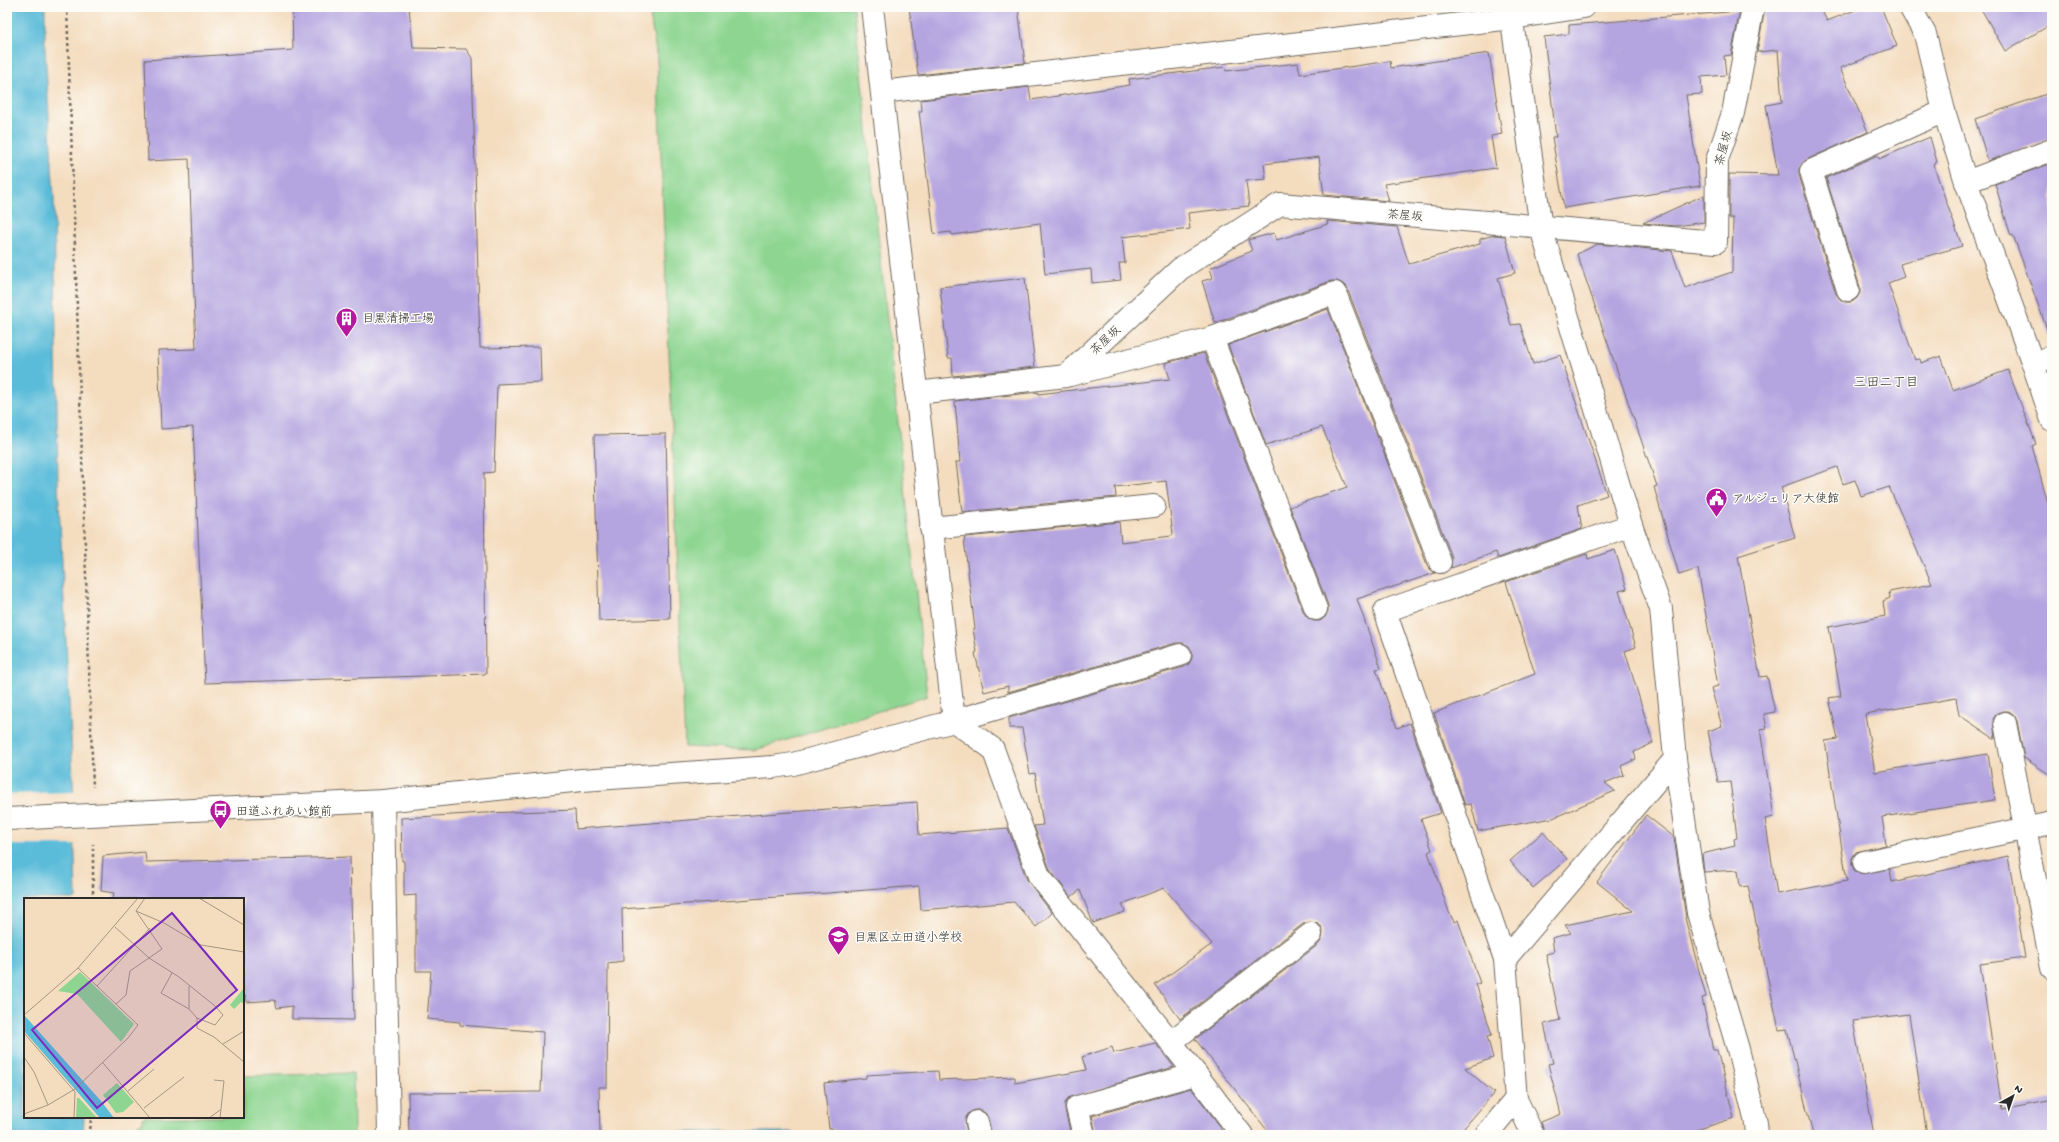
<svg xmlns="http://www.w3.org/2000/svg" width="2059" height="1142" font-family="'Gochi Hand','Klee One',sans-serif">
	<rect width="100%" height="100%" fill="#fdfcf7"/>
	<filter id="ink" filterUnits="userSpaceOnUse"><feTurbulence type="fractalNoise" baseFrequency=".025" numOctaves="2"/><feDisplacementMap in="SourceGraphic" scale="8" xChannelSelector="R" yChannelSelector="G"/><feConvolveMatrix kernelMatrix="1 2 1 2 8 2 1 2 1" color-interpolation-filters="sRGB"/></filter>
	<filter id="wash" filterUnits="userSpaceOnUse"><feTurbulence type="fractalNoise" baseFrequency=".012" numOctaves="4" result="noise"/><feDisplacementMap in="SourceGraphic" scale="16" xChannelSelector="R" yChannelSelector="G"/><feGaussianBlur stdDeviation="0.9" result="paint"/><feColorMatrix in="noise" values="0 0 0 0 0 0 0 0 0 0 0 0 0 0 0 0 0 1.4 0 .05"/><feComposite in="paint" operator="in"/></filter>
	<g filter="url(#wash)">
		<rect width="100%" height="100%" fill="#f4ddbf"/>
		<!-- green -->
		<g fill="#8dd590" stroke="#5c805e">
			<polygon points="646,7 854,7 927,696 755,750 685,747 657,58 650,15"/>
			<polygon points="353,1073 354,1135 118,1135 143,1122 143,1117 243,1117 243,1076"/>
		</g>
		<!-- water -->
		<g fill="#5abcd9" stroke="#427482">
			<polygon points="7,7 45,7 45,49 54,198 58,484 73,779 76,899 25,899 25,1117 84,1117 83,1135 7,1135"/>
			<rect x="663" y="1132" width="130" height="3"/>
		</g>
		<!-- pier -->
		<polygon fill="#f4ddbf" points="75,792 77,845 7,845 7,794"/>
		<g id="blocks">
			<!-- building -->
			<g fill="#b4a4e0" fill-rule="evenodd">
				<polygon points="292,7 409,7 413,48 466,49 472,58 480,348 540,347 541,382 497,384 494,472 484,473 486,674 205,683 193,427 161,429 158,350 196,349 189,159 148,161 145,60 293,50"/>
				<polygon points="909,7 1018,7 1025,63 918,75"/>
				<path d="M 1778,7 L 1820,7 L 1827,21 L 1863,7 L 1881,7 L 1897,46 L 1840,68 L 1868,132 L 1806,160 L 1799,168 L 1799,175 L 1836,294 L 1840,299 L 1845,302 L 1852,302 L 1857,298 L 1860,293 L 1860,287 L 1826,178 L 1878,155 L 1879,159 L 1930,137 L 1937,162 L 1933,164 L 1962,246 L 1900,264 L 1904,277 L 1888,283 L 1915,360 L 1920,359 L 1921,363 L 1941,356 L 1953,390 L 2008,370 L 2036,444 L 2032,446 L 2052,517 L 2052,776 L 2024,758 L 2017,721 L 2014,715 L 2009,711 L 2003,711 L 1997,713 L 1993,719 L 1995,739 L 1959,715 L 1956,698 L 1865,714 L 1875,772 L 1988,754 L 1995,800 L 1882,817 L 1886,845 L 1856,852 L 1852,858 L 1852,864 L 1854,870 L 1860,874 L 1890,869 L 1892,882 L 2008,856 L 2025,958 L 1980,964 L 2002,1109 L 2052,1099 L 2052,1135 L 1927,1135 L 1909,1014 L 1853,1021 L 1874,1135 L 1813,1135 L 1787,1029 L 1779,1030 L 1748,886 L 1740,887 L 1738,870 L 1704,872 L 1702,854 L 1735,846 L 1734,839 L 1737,838 L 1730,781 L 1718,782 L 1708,731 L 1722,726 L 1711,688 L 1718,686 L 1698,569 L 1679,575 L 1654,487 L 1657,486 L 1577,254 L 1598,244 L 1672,251 L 1685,288 L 1732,272 L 1733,218 L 1729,218 L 1729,174 L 1778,175 L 1766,105 L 1782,102 L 1778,50 L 1757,52 L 1765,8 ZM 1837,467 L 1843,484 L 1855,480 L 1861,496 L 1889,487 L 1932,584 L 1889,592 L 1890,598 L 1883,601 L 1885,616 L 1829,627 L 1841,696 L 1829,698 L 1838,739 L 1825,741 L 1847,881 L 1777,894 L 1765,819 L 1774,817 L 1760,729 L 1767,728 L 1764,714 L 1775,712 L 1767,676 L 1760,677 L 1738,556 L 1795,538 L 1781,487 Z"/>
				<polygon points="1980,7 2052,7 2052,24 2005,51"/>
				<polygon points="1740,11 1731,55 1724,56 1726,75 1701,77 1702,94 1686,95 1700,186 1564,208 1552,137 1556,137 1544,37 1569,34 1569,25"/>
				<polygon points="1489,53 1502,134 1491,136 1496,168 1384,184 1389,201 1324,195 1319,157 1264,164 1266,179 1246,181 1249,206 1188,213 1190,229 1122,237 1125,263 1119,263 1121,280 1092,283 1091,269 1045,274 1040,223 952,235 951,232 934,234 919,111 922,111 921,100 1029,87 1031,100 1130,85 1129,79 1225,67 1226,71 1298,63 1300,74 1390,61 1391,68"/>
				<polygon points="2052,92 2052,138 1988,161 1975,119"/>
				<polygon points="2052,163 2052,334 2049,335 2013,235 2011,236 1995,184"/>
				<polygon points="1704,195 1704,222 1676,226 1643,223"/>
				<polygon points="1327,221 1397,227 1409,264 1480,244 1480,239 1494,235 1505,236 1515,273 1498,278 1511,325 1520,324 1533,364 1560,355 1607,495 1578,505 1582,529 1498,558 1496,552 1451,568 1452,557 1347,288 1343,284 1337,281 1331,281 1215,323 1202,281 1213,278 1210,268 1252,251 1248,240 1274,233 1277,240 1328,224"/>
				<polygon points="1025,278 1035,367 953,376 952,358 948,358 940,287"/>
				<polygon points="1328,309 1428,567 1435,573 1357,599 1381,668 1376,669 1397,728 1410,723 1441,813 1421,819 1432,850 1428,852 1449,912 1454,922 1458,920 1480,983 1476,984 1492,1035 1487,1036 1493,1058 1465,1068 1494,1093 1458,1135 1271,1135 1195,1039 1319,944 1322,939 1323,933 1321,926 1316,923 1310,922 1303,924 1180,1019 1155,985 1212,944 1164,888 1122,904 1125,912 1093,923 1080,890 1071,897 1050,870 1034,826 1043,825 1035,773 1030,774 1022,728 1009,728 1009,718 1184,667 1189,664 1192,658 1192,652 1189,646 1183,643 1176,643 1008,692 1008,686 984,692 975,653 977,652 973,629 975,629 964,539 965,537 1119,522 1121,542 1172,536 1173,534 1166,481 1115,487 1116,497 962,512 956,462 960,462 955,401 1038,392 1038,394 1170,379 1165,363 1204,353 1304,613 1308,618 1314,621 1320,621 1325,617 1328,611 1328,605 1290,507 1347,487 1322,427 1266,445 1228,345"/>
				<polygon points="666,434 670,619 599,621 594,435"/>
				<polygon points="1615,550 1627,589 1619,591 1636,647 1625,651 1653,743 1634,752 1636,759 1621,766 1624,775 1605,783 1615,791 1553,818 1478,831 1471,804 1465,805 1434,713 1535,674 1506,582 1587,554 1588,559"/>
				<polygon points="917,802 919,835 1008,828 1027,880 1052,913 1036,927 1014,902 921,910 919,886 622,909 623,961 608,963 607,1087 599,1087 600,1135 409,1135 408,1093 541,1092 543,1032 460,1025 460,1022 427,1019 431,971 416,971 416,895 404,896 404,861 402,861 401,818 485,813 575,810 576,829"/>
				<polygon points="1646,815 1674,837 1686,918 1685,918 1706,997 1702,998 1713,1050 1717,1050 1734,1118 1681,1135 1545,1135 1541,1122 1561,1114 1548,1064 1553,1063 1544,1024 1560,1020 1546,954 1554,952 1552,938 1571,933 1565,925 1633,911 1597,882"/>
				<polygon points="1543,832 1567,859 1533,888 1510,861"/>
				<polygon points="145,852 146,862 350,857 354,1020 292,1019 292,1006 277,1008 275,1000 247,1002 246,996 243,997 243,899 113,899 114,893 101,891 103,856"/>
				<polygon points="1155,1043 1174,1067 1068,1098 1065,1103 1065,1110 1071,1135 992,1135 986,1114 981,1110 975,1110 969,1113 965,1119 967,1135 834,1135 834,1129 829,1129 824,1083 866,1078 866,1075 938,1071 939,1080 1015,1077 1015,1083 1086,1070 1082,1057 1112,1047 1114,1053"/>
				<polygon points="1191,1088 1220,1126 1223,1135 1096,1135 1092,1116"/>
			</g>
		</g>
	</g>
	<g filter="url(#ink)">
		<use href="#blocks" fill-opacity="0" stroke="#71695f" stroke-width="1"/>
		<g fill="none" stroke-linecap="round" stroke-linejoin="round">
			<defs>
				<g id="minor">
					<polyline points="1510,7 1541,228 1631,525 1661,609 1675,759 1698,913 1738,1049 1756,1123 1757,1135"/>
					<polyline points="1910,7 1925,34 1944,111 1966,182 2033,364 2052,420"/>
					<polyline points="882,92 1512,18 1584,7"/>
					<polyline points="1966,182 2052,150"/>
					<polyline points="1848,290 1811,171 1944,111"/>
					<polyline points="1212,338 1316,609"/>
					<polyline points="2033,364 2052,356"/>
					<polyline points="1070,375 1212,338 1335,293 1440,562"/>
					<polyline points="916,393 1066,376 1180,269 1280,204 1716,242 1717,160 1733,113 1753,7"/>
					<polyline points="931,528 1154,506"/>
					<polyline points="954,721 993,749 1039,876 1196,1074 1242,1135"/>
					<polyline points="954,721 1180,655"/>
					<polyline points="2005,723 2052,968"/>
					<polyline points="383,801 389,1135"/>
					<polyline points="7,819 383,801 582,780 773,767 793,764 954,721 872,7"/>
					<polyline points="1864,862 2052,823"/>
					<polyline points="1505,959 1385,611 1631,525"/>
					<polyline points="1171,1042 1311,934"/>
					<polyline points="977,1122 980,1135"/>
					<polyline points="1084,1135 1077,1107 1196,1074"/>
					<polyline points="1486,1135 1516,1099"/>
					<polyline points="1533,1135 1516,1099 1505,959 1675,759"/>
				</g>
			</defs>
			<!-- minor casing -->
			<use href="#minor" stroke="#71695f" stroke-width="24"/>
			<!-- path -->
			<g stroke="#71695f" stroke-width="2.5" stroke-dasharray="3 3" stroke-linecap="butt">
				<polyline points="67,7 93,787"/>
				<polyline points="93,899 93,844"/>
				<polyline points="90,1135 91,1117"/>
			</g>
			<!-- minor -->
			<use href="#minor" stroke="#fff" stroke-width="22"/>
		</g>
	</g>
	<!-- icons -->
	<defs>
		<symbol id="building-pin" viewBox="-11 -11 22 30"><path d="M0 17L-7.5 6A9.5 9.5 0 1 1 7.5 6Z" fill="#b5179e" stroke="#fdfcf7"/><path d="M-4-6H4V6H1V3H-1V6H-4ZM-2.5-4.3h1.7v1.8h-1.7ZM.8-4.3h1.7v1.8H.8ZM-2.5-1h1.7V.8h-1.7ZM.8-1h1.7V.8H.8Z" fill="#fff"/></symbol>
		<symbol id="civic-pin" viewBox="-11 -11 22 30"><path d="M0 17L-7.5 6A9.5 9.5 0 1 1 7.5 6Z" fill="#b5179e" stroke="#fdfcf7"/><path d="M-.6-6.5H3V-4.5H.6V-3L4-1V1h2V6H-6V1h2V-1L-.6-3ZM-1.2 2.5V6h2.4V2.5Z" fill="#fff"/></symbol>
		<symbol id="bus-pin" viewBox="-11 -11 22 30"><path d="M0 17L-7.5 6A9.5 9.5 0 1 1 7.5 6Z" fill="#b5179e" stroke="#fdfcf7"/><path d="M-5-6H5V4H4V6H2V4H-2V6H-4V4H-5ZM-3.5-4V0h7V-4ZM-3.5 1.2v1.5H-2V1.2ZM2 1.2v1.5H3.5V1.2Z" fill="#fff"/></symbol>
		<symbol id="school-pin" viewBox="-11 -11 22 30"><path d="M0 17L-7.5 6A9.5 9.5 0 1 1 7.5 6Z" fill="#b5179e" stroke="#fdfcf7"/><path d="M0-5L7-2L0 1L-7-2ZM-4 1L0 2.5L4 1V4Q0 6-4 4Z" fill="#fff"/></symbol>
	</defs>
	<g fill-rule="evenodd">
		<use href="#building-pin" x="334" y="306" width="25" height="34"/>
		<use href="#civic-pin" x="1704" y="486" width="25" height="34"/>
		<use href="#bus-pin" x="208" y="798" width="25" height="34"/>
		<use href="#school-pin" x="826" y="924" width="25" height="34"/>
	</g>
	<g text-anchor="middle" stroke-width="3" stroke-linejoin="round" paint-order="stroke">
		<!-- street labels -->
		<g font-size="12" fill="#2b2b2b" stroke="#fdfcf7">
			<text transform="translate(1723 148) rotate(-75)" y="4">茶屋坂</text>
			<text transform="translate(1405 215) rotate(5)" y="4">茶屋坂</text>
			<text transform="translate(1105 340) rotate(-43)" y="4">茶屋坂</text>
		</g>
		<!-- poi labels -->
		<g font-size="12" fill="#2b2b2b" stroke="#fdfcf7" text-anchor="start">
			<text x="362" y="322">目黒清掃工場</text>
			<text x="1732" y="502">アルジェリア大使館</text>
			<text x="236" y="815">田道ふれあい館前</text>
			<text x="854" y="941">目黒区立田道小学校</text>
		</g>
		<!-- neighbourhood labels -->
		<g font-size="13" fill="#2b2b2b" stroke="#fdfcf7">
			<text x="1886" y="386">三田二丁目</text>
		</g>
	</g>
	<!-- overview -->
	<g transform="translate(24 898)">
		<rect width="220" height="220" fill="#f4ddbf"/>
		<path d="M 56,74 L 110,126 L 97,144 L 53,96 L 34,93 ZM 220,90 L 220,106 L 217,104 L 210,111 L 206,107 ZM 93,185 L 110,204 L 99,214 L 92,215 L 79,197 ZM 53,200 L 55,200 L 73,220 L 52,220 Z" fill="#8dd590"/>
		<path d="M 0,117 L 77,203 L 90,220 L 76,220 L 0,133 Z" fill="#5abcd9"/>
		<path fill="none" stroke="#a49684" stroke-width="1" d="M 175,0 L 220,27M 112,13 L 140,25 L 177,47 L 220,54M 112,13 L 121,0M 91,29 L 125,60 L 155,79 L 191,108 L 199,117 L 191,127 L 173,120 L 165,111 L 165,88M 148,75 L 137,95 L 165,111M 73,88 L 126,30M 92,106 L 102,97 L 106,73 L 138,51 L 112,13M 0,117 L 54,70 L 114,0M 173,120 L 173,130 L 190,139 L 220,164M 0,135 L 51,194 L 50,220M 199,146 L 220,133M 0,159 L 10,174 L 24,207M 79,165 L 126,220M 190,182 L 200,183 L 196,220M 104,193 L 130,171M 120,210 L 160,179M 0,216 L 24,207 L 51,191 L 104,140 L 114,127 L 54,70M 185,220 L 196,212"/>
		<path fill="#7b2cbf" fill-opacity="0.15" stroke="#7b2cbf" stroke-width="2" d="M 148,15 L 213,92 L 73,210 L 8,132 Z"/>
		<rect width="220" height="220" fill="none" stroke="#2b2b2b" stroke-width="2"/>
	</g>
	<!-- margin -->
	<rect width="2059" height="1142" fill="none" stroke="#fdfcf7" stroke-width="24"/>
	<!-- north arrow -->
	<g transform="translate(2013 1096) rotate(40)" stroke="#fdfcf7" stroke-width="3" paint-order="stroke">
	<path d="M0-3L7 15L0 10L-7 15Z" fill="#2b2b2b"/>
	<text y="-6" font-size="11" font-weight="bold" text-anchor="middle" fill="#2b2b2b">N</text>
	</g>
</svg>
